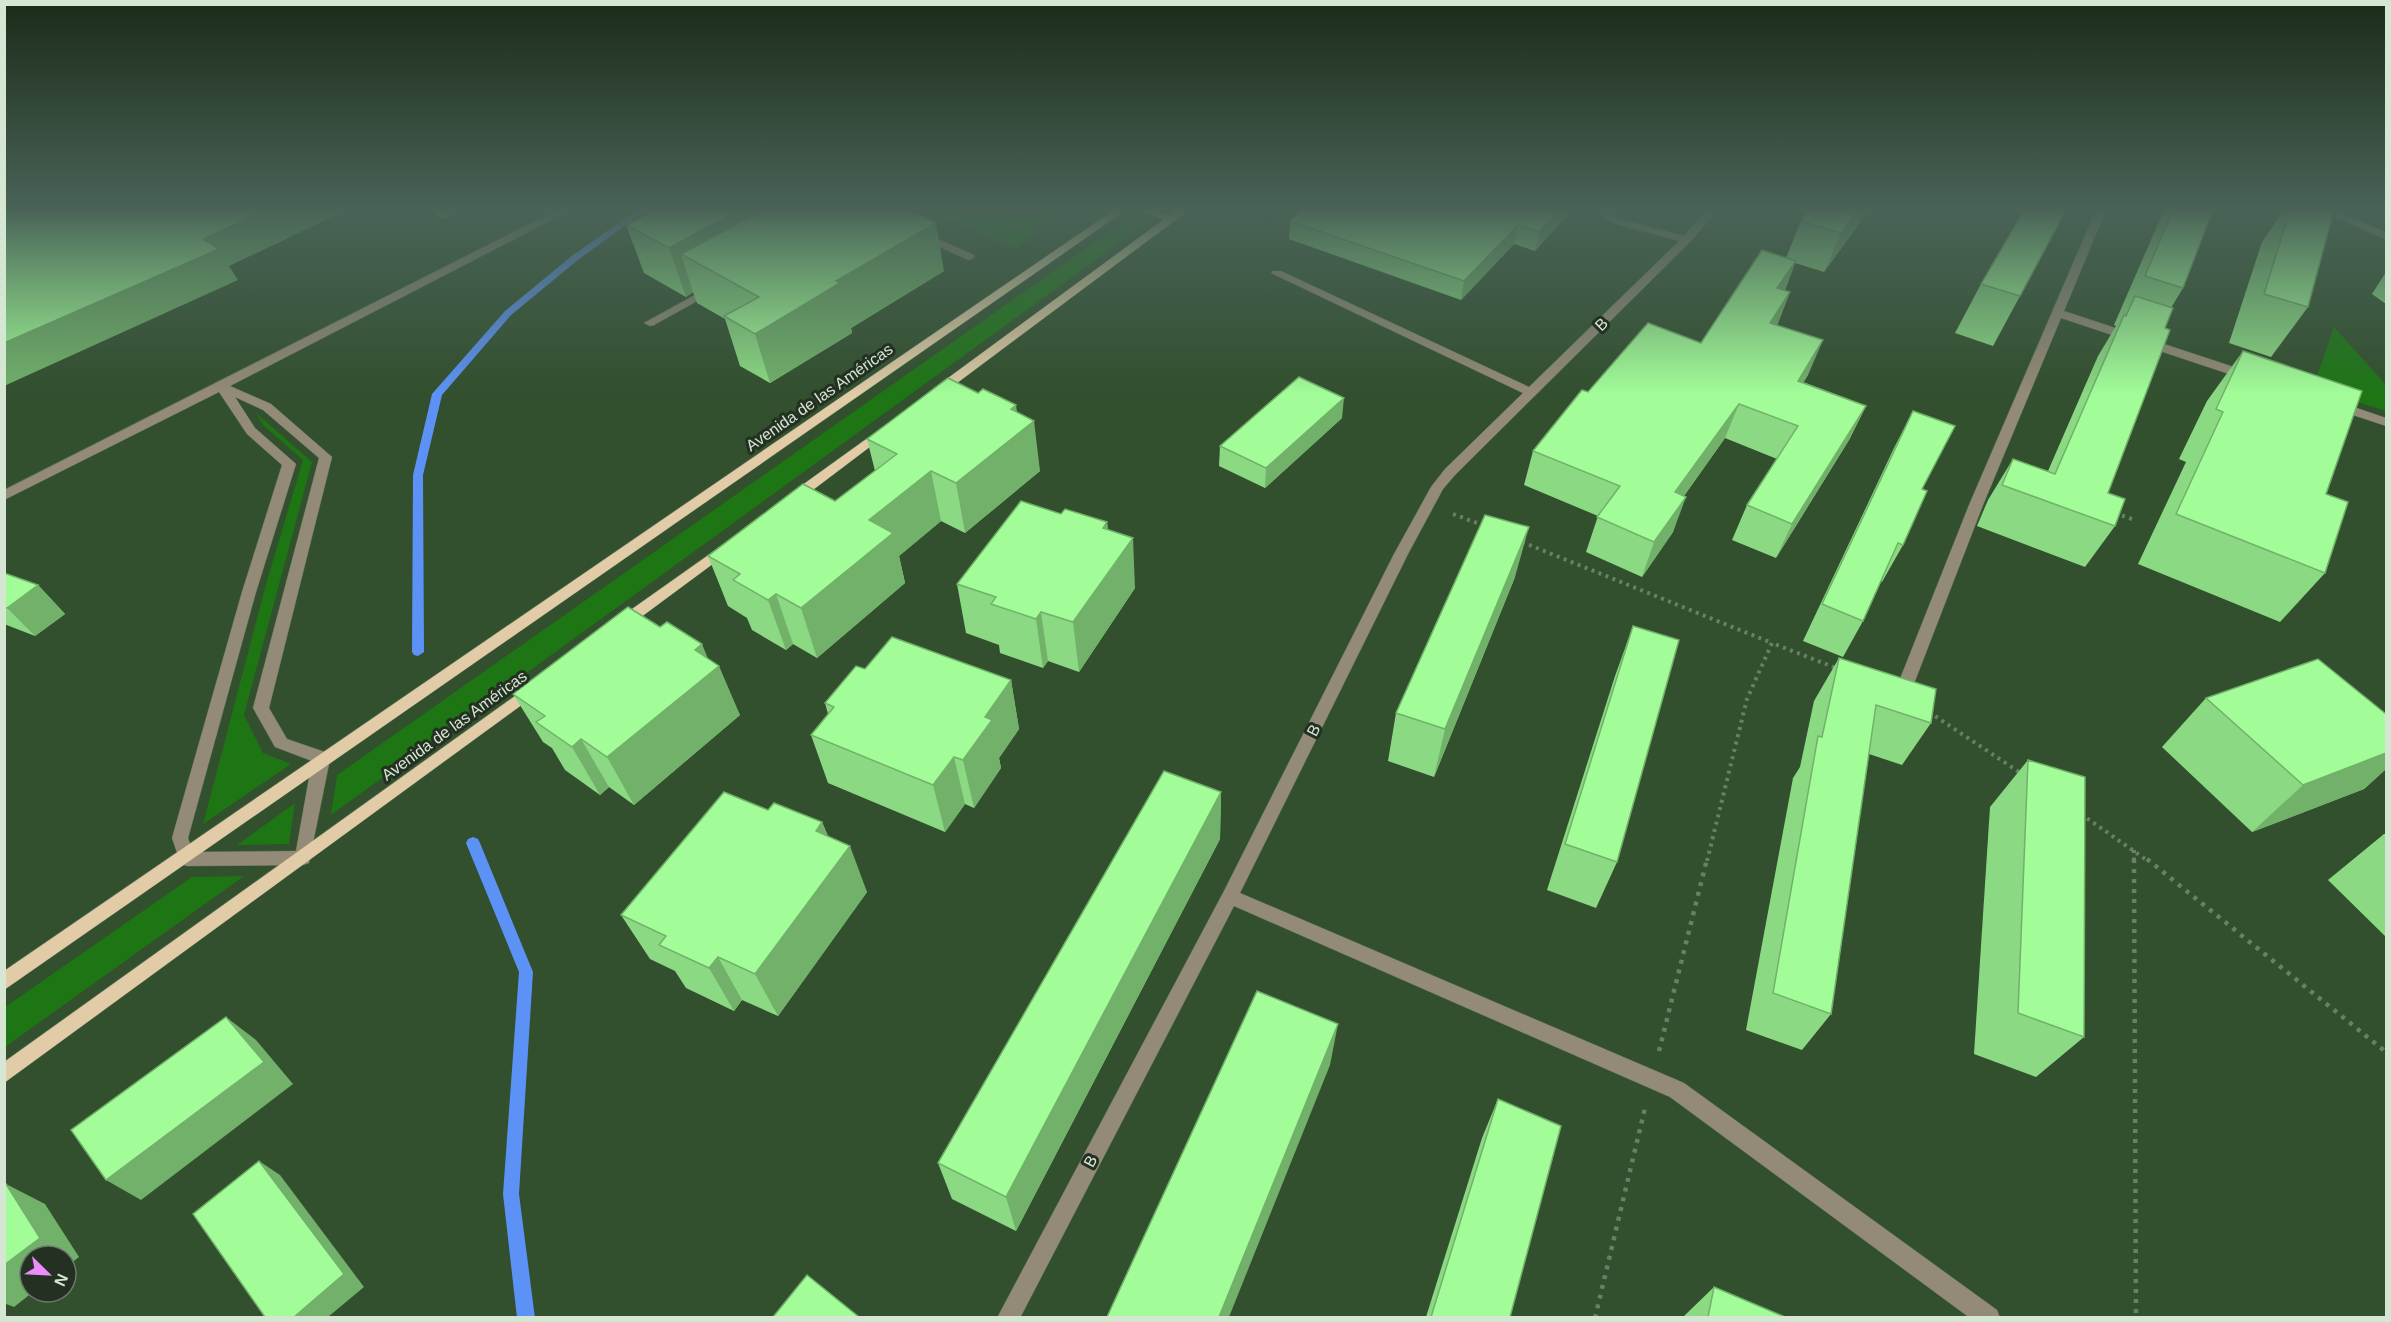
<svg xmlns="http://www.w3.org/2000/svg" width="2391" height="1322" font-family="Helvetica,sans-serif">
	<rect width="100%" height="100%" fill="#324f2e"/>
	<!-- green -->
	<g fill="#1d7514">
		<path d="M 931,210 L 1046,210 C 1047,226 1027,240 1016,249 Z"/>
		<polygon points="1132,216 1148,222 331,815 337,775"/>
		<polygon points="2334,327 2386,385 2386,411 2313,388"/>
		<polygon points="256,413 312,462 244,715 263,753 291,764 203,824 266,584 303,460 263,425"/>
		<polygon points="295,803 289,844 237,845"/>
		<polygon points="244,876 5,1047 5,1007 192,877"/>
	</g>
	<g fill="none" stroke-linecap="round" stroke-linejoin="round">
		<!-- stream -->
		<g fill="#5c92f6" fill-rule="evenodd">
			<polygon points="637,210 647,210 579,259 511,315 442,395 423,475 424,652 418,656 414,655 412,652 413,475 432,394 505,311 573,255"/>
			<polygon points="473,837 478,839 480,843 533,972 519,1194 535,1318 517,1318 503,1194 519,972 466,843 468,839"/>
		</g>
		<defs>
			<g id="minor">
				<path d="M 557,210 L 571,210 L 230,386 L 271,404 L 332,457 L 269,708 L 287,739 L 325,752 L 329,764 L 309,863 L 303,865 L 187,866 L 181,864 L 172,838 L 242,592 L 282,465 L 247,434 L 219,392 L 4,500 L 4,490 ZM 235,397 L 263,410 L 319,458 L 253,708 L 275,747 L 312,761 L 296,851 L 193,852 L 188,838 L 256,592 L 296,464 L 255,428 Z"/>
				<polygon points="1601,210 1611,210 1612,213 1624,220 1684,236 1706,210 1717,210 1690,242 1455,475 1443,489 1408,554 1240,893 1684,1083 1997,1310 2000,1318 1970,1318 1670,1097 1234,906 1020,1318 997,1318 1224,891 1394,554 1431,487 1445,469 1523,393 1271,273 1273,271 1281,271 1529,387 1679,241 1616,224 1603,217"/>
				<polygon points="2096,210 2106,210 2064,311 2252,373 2254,376 2248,380 2244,379 2061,318 1983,505 1910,694 1907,698 1897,698 1894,694 1969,505"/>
				<polygon points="2318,210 2333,210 2386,232 2386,239"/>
				<polygon points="920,231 974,255 975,257 970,260 966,259 916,236 916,232"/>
				<polygon points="713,285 719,288 717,290 654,325 650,326 644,323"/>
				<polygon points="2336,401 2386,418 2386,426 2332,408 2330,405"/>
			</g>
			<g id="major">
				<polygon points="1114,210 1126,210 4,990 4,971"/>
				<polygon points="1142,210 1157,210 1170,216 1177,210 1189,210 941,395 933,395 931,392 933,389 1163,220"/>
				<polygon points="883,427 889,431 887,434 797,502 787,502 785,499 787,496"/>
				<polygon points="724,544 731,549 729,552 625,629 615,629 613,625 615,621"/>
				<polygon points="533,683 538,685 541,689 538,693 4,1083 4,1062"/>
			</g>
		</defs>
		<!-- minor casing -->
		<use href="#minor" stroke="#536d4f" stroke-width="1"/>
		<!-- major casing -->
		<use href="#major" stroke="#536d4f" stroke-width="1"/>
		<!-- path-far1 -->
		<g stroke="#688165" stroke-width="4" stroke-dasharray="3 4.5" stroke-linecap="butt">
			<polyline points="2115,513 2132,519"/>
			<polyline points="1453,514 1485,526"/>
			<polyline points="1522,542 1772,643"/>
			<polyline points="1929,712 2022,774"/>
			<polyline points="2081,814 2148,861"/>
			<polyline points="2134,850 2134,861"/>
			<polyline points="1707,861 1747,699 1772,643 1836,668"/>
		</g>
		<!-- path -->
		<g stroke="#688165" stroke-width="4.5" stroke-dasharray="4 6" stroke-linecap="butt">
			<polyline points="2134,859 2136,1318"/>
			<polyline points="2147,859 2386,1052"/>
			<polyline points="1659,1051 1707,859"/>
			<polyline points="1595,1318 1645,1108"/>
		</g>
		<!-- minor -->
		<use href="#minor" fill="#948a78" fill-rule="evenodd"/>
		<!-- major -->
		<use href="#major" fill="#e1cca7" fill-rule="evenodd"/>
	</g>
	<!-- wall -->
	<g fill="#8bda83">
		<polygon points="429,210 462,210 444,219"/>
		<polygon points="1809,210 1869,210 1824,272 1795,263 1785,290 1790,292 1777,325 1808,375 1803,382 1866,406 1849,440 1776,558 1732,540 1747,505 1777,459 1725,438 1684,496 1673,532 1642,577 1586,552 1598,516 1524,485 1533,451 1588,392 1701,343 1786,258 1801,221"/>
		<polygon points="2164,210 2213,210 2183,288 2171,308 2165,328 2108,493 2115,526 2085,567 1977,526 1988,500 2013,459 2048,471 2098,356 2116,326 2114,325"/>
		<polygon points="2284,210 2334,210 2308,307 2271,357 2229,343 2262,242"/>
		<polygon points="1567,215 1535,251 1514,244 1461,300 1289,239 1290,221"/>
		<polygon points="626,225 944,271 851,328 852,333 770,383 740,366 725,319 697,303 693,292 686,297 644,273"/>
		<polygon points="2386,272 2386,304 2372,294"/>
		<polygon points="1981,284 2020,296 1993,346 1955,333"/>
		<polygon points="2243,351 2326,494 2325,573 2280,622 2138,564 2186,462 2179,459 2207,401"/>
		<polygon points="1913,411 1903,545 1882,582 1881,581 1863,621 1843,657 1803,641 1894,448"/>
		<polygon points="1017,413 1040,471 965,533 941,521 899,556 905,583 817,658 793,644 786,650 752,630 747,618 728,606 708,556 835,501 875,471 867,439"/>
		<polygon points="1342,418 1265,488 1219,466 1220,446"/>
		<polygon points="1061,514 1107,522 1108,530 1135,588 1079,672 1048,661 1043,668 1000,653 999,645 966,633 957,584"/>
		<polygon points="4,573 38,585 65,614 35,636 4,624"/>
		<polygon points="1515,577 1434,777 1388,761 1396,713"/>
		<polygon points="1633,626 1617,862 1596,908 1547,890 1615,676"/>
		<polygon points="1839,658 1931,723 1902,765 1869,754 1831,1014 1802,1050 1746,1030 1793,778 1800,767 1814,701"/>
		<polygon points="708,659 740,715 634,805 609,787 600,795 565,770 552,748 543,742 513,694"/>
		<polygon points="865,669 1011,680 1019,729 999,758 1001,768 974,808 965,804 945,832 828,783 811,735 828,714 825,703"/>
		<polygon points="2206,698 2386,714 2386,769 2364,789 2252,832 2162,747"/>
		<polygon points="2028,760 2084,1037 2036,1077 1974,1054 1990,807"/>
		<polygon points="1221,792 1220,839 1016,1231 952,1199 938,1163"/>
		<polygon points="768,810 822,822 828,836 867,892 778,1016 742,1000 734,1011 686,988 675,971 650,959 621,915"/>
		<polygon points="2384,834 2386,834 2386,937 2328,880"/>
		<polygon points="1498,1099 1510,1317 1426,1317 1482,1138"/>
		<polygon points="1714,1287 1785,1317 1683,1317"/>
	</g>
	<!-- shaded-wall -->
	<g fill="#71b16a">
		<polygon points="266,210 347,210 229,266 238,280 4,386 4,343 203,239"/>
		<polygon points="440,210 462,210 444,219"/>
		<polygon points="739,210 821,210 681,254 693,292 686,297 669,248"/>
		<polygon points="1559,210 1569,210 1567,215 1535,251 1539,232"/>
		<polygon points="1857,210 1869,210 1824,272 1841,233"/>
		<polygon points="936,223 944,271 851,328 852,333 770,383 755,334 836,281"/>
		<polygon points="1518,225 1514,244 1461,300 1464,281"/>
		<polygon points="1796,261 1783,295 1777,288"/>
		<polygon points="1790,292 1777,326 1770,323"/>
		<polygon points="1823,340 1808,375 1784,415 1798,381"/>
		<polygon points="1344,398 1342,418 1265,488 1266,468"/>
		<polygon points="1739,404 1725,438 1662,527 1675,492"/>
		<polygon points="1016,405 1020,432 1034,421 1040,471 965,533 956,483 1011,409"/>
		<polygon points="1866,406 1849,440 1776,558 1792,524"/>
		<polygon points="931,471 941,521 899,556 905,583 817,658 801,608 869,520"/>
		<polygon points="1686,497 1673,532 1642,577 1654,542"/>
		<polygon points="1107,522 1111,570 1133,538 1135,588 1079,672 1073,622 1103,528"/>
		<polygon points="1529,527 1515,577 1434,777 1445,729"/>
		<polygon points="38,585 65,614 35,636 7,608"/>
		<polygon points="776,594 793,644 786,650 768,600"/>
		<polygon points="1041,612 1048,661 1043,668 1036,619"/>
		<polygon points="702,644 713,671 719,666 740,715 634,805 607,757 695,650"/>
		<polygon points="1011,680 1019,729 999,758 1001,768 974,808 963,760 985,717"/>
		<polygon points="581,739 609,787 600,795 572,747"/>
		<polygon points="2386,753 2386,769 2364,789 2252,832 2303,785"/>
		<polygon points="954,757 965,804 945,832 933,785"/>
		<polygon points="1221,792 1220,839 1016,1231 1006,1197"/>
		<polygon points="822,822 838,863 850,846 867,892 778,1016 755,974 816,831"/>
		<polygon points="718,957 742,1000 734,1011 709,968"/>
		<polygon points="226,1017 256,1040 293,1084 141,1200 106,1180"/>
		<polygon points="1338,1024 1330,1065 1229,1317 1219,1317"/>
		<polygon points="259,1161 280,1175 364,1287 328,1317 294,1317"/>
		<polygon points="6,1184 45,1204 79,1257 66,1267 66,1256 30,1256 30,1292 33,1292 14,1307 6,1304 4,1305"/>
	</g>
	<!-- building -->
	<g fill="#a2fd98" stroke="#71b16a" stroke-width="1.5">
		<polygon points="4,210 266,210 203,239 219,249 4,343"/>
		<polygon points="655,210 739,210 669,248 626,225"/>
		<polygon points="763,210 910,210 936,223 836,281 840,283 755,334 724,316 759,297 681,254"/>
		<polygon points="1302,210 1559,210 1539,232 1518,225 1464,281 1290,221"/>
		<polygon points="1809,210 1857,210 1841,233 1801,221"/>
		<polygon points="2024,210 2066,210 2020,296 1981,284"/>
		<polygon points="2173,210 2213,210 2183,288 2145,276"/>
		<polygon points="2290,210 2334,210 2308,307 2264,294"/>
		<polygon points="1762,250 1796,261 1777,288 1790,292 1770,323 1823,340 1798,381 1866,406 1792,524 1747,505 1798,426 1739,404 1675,492 1686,497 1654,542 1597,517 1620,486 1533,451 1582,390 1588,392 1648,323 1701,343"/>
		<polygon points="2135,296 2173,308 2165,328 2170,330 2108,493 2125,499 2115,526 2002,485 2013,459 2055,474 2124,315 2126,316"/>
		<polygon points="2243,351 2362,391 2326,494 2348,502 2325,573 2176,514 2223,412 2216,409"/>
		<polygon points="1299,377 1344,398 1266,468 1220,446"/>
		<polygon points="948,378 978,393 983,389 1016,405 1011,409 1034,421 956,483 931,471 869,520 893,533 801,608 776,594 768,600 733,580 740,574 708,556 803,484 835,501 897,454 867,439"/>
		<polygon points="1913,411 1955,426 1922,489 1927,491 1903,545 1898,543 1863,621 1822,604"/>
		<polygon points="1021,501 1061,514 1065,509 1107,522 1103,528 1133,538 1073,622 1041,612 1036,619 991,604 996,597 957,584"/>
		<polygon points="1485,515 1529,527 1445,729 1396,713"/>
		<polygon points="4,573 38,585 7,608 4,607"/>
		<polygon points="628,607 660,627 667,622 702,644 695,650 719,666 607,757 581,739 572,747 536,722 545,716 513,694"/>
		<polygon points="1633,626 1679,640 1617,862 1565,844"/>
		<polygon points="892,637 1011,680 985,717 992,720 963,760 954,757 933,785 811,735 834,707 825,703 856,666 865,669"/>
		<polygon points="1839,658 1936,689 1931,723 1876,705 1831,1014 1773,993 1818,736 1822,737"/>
		<polygon points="2318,659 2386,714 2386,753 2303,785 2206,698"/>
		<polygon points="2028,760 2085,777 2084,1037 2018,1013"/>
		<polygon points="1164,771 1221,792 1006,1197 938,1163"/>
		<polygon points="724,792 768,810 774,803 822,822 816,831 850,846 755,974 718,957 709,968 659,945 666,936 621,915"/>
		<polygon points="1257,991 1338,1024 1219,1317 1107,1317"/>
		<polygon points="226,1017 264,1062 106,1180 71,1130"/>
		<polygon points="1498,1099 1561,1126 1510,1317 1431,1317"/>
		<polygon points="259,1161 344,1274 294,1317 265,1317 193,1214"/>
		<polygon points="6,1184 40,1238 4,1265 4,1185"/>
		<polygon points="807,1275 859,1317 773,1317"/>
		<polygon points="1714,1287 1785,1317 1708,1317"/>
	</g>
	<!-- sky -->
	<linearGradient id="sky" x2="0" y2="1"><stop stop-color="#1c2b19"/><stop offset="0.53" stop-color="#496357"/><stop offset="1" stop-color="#496357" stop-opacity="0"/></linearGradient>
	<rect width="2391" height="395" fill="url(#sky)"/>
	<g text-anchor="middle" stroke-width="6" stroke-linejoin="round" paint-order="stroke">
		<!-- street labels -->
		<g font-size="16" fill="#d5e6d3" stroke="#233022">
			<text transform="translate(1601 324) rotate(-45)" y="6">B</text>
			<text transform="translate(819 397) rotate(-35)" y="6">Avenida de las Américas</text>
			<text transform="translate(454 725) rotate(-36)" y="6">Avenida de las Américas</text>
			<text transform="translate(1313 730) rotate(-63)" y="6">B</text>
			<text transform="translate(1090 1161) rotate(-62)" y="6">B</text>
		</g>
	</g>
	<!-- border -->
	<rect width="2391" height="1322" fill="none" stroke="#d5e6d3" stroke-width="12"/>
	<!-- north arrow -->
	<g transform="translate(48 1274) rotate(114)"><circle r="28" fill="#233022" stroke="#6a7969" stroke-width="1.5"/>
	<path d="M0-4.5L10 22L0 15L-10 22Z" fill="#eb8cfb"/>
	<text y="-9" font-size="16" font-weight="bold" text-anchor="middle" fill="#d5e6d3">N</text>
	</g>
</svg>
